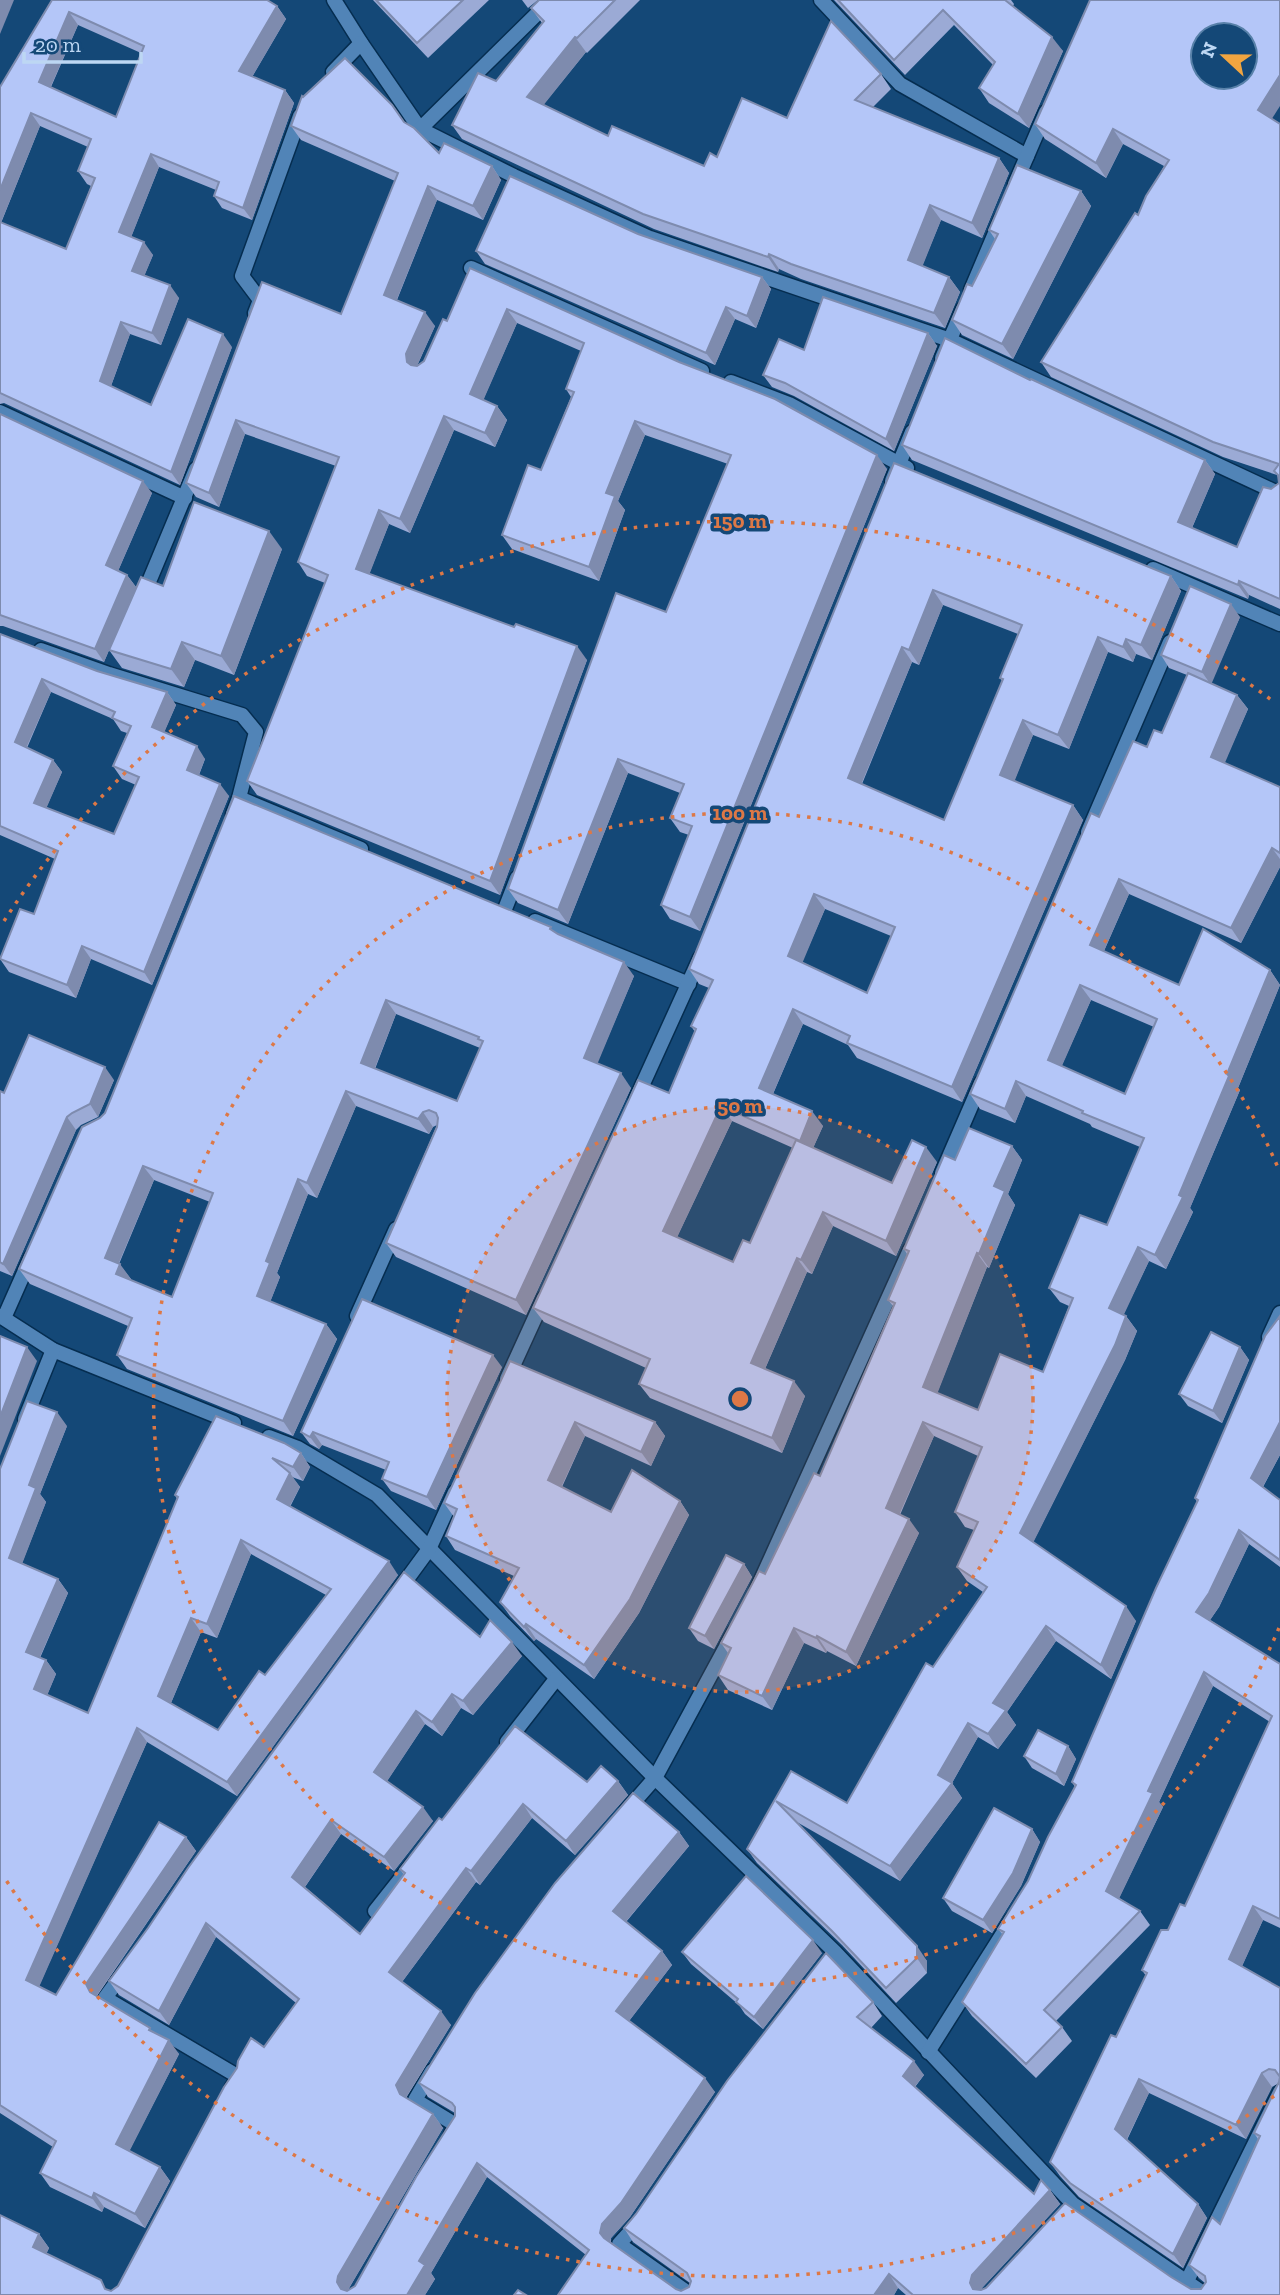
<svg xmlns="http://www.w3.org/2000/svg" width="1280" height="2295" font-family="'Zilla Slab',serif">
	<rect width="100%" height="100%" fill="#144877"/>
	<g fill="none" stroke-linecap="round" stroke-linejoin="round">
		<defs>
			<g id="minor">
				<polyline points="334,0 361,43 420,129 514,176 650,238 950,340 1280,494"/>
				<polyline points="821,0 900,84 1027,156"/>
				<polyline points="333,72 361,43"/>
				<polyline points="420,129 551,0"/>
				<polyline points="1015,184 1046,112"/>
				<polyline points="471,268 702,371"/>
				<polyline points="971,290 1001,219"/>
				<polyline points="255,313 260,300 242,276 300,116"/>
				<polyline points="942,358 963,309"/>
				<polyline points="731,382 789,404 907,468"/>
				<polyline points="0,412 185,498"/>
				<polyline points="892,481 912,432"/>
				<polyline points="1153,569 1280,624"/>
				<polyline points="143,596 196,469"/>
				<polyline points="41,650 109,674 242,715 256,732 239,798 233,814"/>
				<polyline points="239,798 361,849"/>
				<polyline points="1088,832 1170,642"/>
				<polyline points="505,909 517,878"/>
				<polyline points="535,921 689,984"/>
				<polyline points="636,1099 700,958"/>
				<polyline points="942,1173 981,1083"/>
				<polyline points="0,1316 53,1350 234,1423"/>
				<polyline points="357,1316 396,1229"/>
				<polyline points="4,1318 31,1257"/>
				<polyline points="1269,1337 1280,1313"/>
				<polyline points="507,1379 544,1298"/>
				<polyline points="25,1419 53,1350"/>
				<polyline points="269,1437 298,1448 377,1495 655,1778 835,1952 1073,2204 1206,2295"/>
				<polyline points="757,1589 910,1250"/>
				<polyline points="399,1590 429,1549 455,1492"/>
				<polyline points="507,1742 556,1679"/>
				<polyline points="626,1811 655,1778 734,1632"/>
				<polyline points="375,1911 413,1863"/>
				<polyline points="124,1972 105,1998 239,2077 232,2087"/>
				<polyline points="928,2052 1012,1919"/>
				<polyline points="432,2071 415,2100 456,2125 451,2134"/>
				<polyline points="639,2222 619,2244 691,2295"/>
				<polyline points="1186,2283 1280,2092"/>
			</g>
		</defs>
		<!-- minor casing -->
		<use href="#minor" stroke="#052d50" stroke-width="17"/>
		<!-- minor -->
		<use href="#minor" stroke="#5184b7" stroke-width="14"/>
	</g>
	<!-- wall -->
	<g fill="#9baad5" fill-rule="evenodd">
		<path d="M 52,0 L 277,6 L 286,19 L 252,77 L 285,90 L 294,103 L 252,220 L 222,208 L 214,196 L 216,190 L 159,167 L 131,237 L 153,255 L 144,276 L 179,298 L 161,345 L 130,334 L 111,386 L 151,405 L 232,347 L 180,485 L 4,403 L 0,404 L 0,87 ZM 78,25 L 141,53 L 116,117 L 51,87 ZM 40,126 L 88,147 L 78,171 L 87,184 L 91,186 L 66,249 L 1,223 Z"/>
		<polygon points="373,0 489,0 428,58"/>
		<polygon points="522,0 538,0 528,8"/>
		<polygon points="539,0 640,0 587,53 586,52 543,105 608,136 704,166 717,157 787,118 881,74 891,89 873,107 999,158 1009,173 982,238 941,220 922,266 949,277 960,292 945,328 801,279 779,269 778,272 654,229 462,139 452,125 496,81 542,23 531,8"/>
		<polygon points="834,0 1011,0 1014,4 1013,6 1063,51 1029,128 989,103 979,88 993,65 954,25 905,75"/>
		<polygon points="1272,119 1280,124 1280,609 1249,595 1248,599 912,460 902,445 1030,380 1205,460 1215,474 1192,528 1237,547 1271,489 1279,483 1278,477 1277,475 1223,457 1051,377 1041,362 1138,215 1164,166 1123,144 1106,178 1045,139 1035,124"/>
		<polygon points="404,122 439,153 492,166 501,180 483,220 437,200 397,300 435,326 417,366 424,361 447,321 470,268 887,469 700,931 670,919 661,905 689,835 680,832 670,818 680,793 628,773 568,924 518,903 508,889 666,612 728,464 645,435 618,501 625,510 599,581 512,549 502,535 541,470 571,397 566,389 581,351 517,323 483,400 497,406 507,420 495,447 454,430 410,533 389,524 369,574 587,660 500,895 257,795 247,781 325,583 307,576 298,562 336,466 245,434 219,507 196,497 186,483 262,282 341,314 395,181 301,140 291,126"/>
		<polygon points="1081,191 1091,206 1013,359 962,335 952,320 972,286 995,239 989,230"/>
		<polygon points="638,234 762,277 771,289 756,328 735,319 715,365 485,264 476,251"/>
		<polygon points="928,333 937,346 894,451 794,396 772,387 763,375 804,350"/>
		<polygon points="0,414 152,493 118,571 127,575 136,587 104,662 3,626 0,626"/>
		<path d="M 894,463 L 1171,576 L 1181,591 L 1152,660 L 1136,654 L 1133,662 L 1108,652 L 1069,749 L 1033,735 L 1014,781 L 1073,805 L 1083,820 L 962,1102 L 857,1058 L 848,1045 L 803,1024 L 773,1094 L 823,1126 L 813,1148 L 892,1183 L 937,1162 L 896,1256 L 833,1226 L 812,1274 L 807,1272 L 765,1369 L 805,1396 L 782,1453 L 650,1398 L 639,1384 L 646,1368 L 544,1322 L 533,1308 L 669,1093 L 695,1032 L 691,1026 L 709,988 L 699,984 L 689,969 ZM 943,605 L 1018,634 L 1000,678 L 1002,681 L 944,820 L 862,784 L 912,662 L 919,665 ZM 825,909 L 891,936 L 867,993 L 802,962 ZM 732,1121 L 793,1148 L 750,1243 L 733,1262 L 677,1237 Z"/>
		<polygon points="282,549 234,675 195,660 184,687 122,668 109,650 163,586"/>
		<path d="M 1240,617 L 1211,683 L 1237,695 L 1248,709 L 1224,763 L 1280,787 L 1280,867 L 1241,943 L 1129,894 L 1104,951 L 1179,985 L 1270,970 L 1280,985 L 1238,1088 L 1240,1090 L 1190,1208 L 1193,1212 L 1166,1269 L 1149,1261 L 1123,1315 L 1126,1316 L 1137,1331 L 1125,1360 L 1033,1542 L 1136,1621 L 1111,1679 L 1056,1641 L 1007,1712 L 1016,1725 L 998,1749 L 978,1737 L 952,1783 L 962,1798 L 900,1881 L 795,1821 L 927,1961 L 927,1973 L 896,2003 L 842,1945 L 757,1863 L 747,1849 L 791,1771 L 847,1803 L 933,1667 L 983,1592 L 967,1581 L 957,1567 L 974,1530 L 965,1527 L 955,1512 L 978,1456 L 934,1436 L 900,1515 L 919,1533 L 856,1666 L 827,1651 L 826,1653 L 804,1643 L 772,1710 L 728,1690 L 718,1675 L 728,1653 L 721,1643 L 765,1574 L 820,1476 L 893,1306 L 888,1300 L 907,1254 L 904,1249 L 955,1160 L 1012,1146 L 1022,1160 L 1008,1194 L 1015,1205 L 989,1268 L 987,1267 L 937,1393 L 978,1410 L 1043,1372 L 1069,1306 L 1060,1302 L 1049,1288 L 1107,1225 L 1140,1147 L 1092,1127 L 1090,1124 L 1026,1096 L 1015,1123 L 980,1109 L 970,1094 L 1099,817 L 1147,747 L 1162,733 L 1187,675 L 1169,668 L 1161,655 ZM 1091,1000 L 1154,1027 L 1125,1094 L 1061,1067 Z"/>
		<path d="M 0,634 L 97,671 L 167,692 L 176,705 L 164,732 L 205,759 L 199,775 L 229,796 L 152,985 L 91,959 L 76,998 L 9,972 L 0,959 L 34,914 L 55,859 L 0,835 ZM 51,692 L 113,719 L 121,731 L 127,733 L 113,766 L 122,779 L 136,785 L 114,834 L 46,808 L 62,772 L 53,760 L 27,748 Z"/>
		<path d="M 554,932 L 634,976 L 597,1063 L 631,1088 L 526,1315 L 396,1257 L 386,1243 L 437,1125 L 433,1127 L 429,1134 L 356,1106 L 317,1198 L 308,1194 L 277,1273 L 280,1277 L 270,1302 L 326,1324 L 337,1339 L 293,1436 L 127,1369 L 117,1355 L 128,1326 L 30,1284 L 19,1269 L 100,1118 ZM 396,1014 L 480,1048 L 457,1101 L 375,1069 ZM 154,1180 L 210,1202 L 172,1297 L 130,1280 L 131,1279 L 119,1264 Z"/>
		<polygon points="114,1080 98,1117 81,1125 76,1130 12,1276 0,1271 0,1091 4,1093"/>
		<polygon points="1280,1316 1280,1455 1263,1487 1280,1500 1280,1567 1249,1544 1219,1607 1210,1620 1280,1664 1280,1928 1263,1920 1242,1966 1280,1988 1280,2295 906,2295 898,2288 894,2295 558,2295 586,2255 487,2177 431,2273 435,2279 425,2295 0,2295 39,2234 49,2248 46,2254 108,2290 111,2291 118,2286 264,2047 296,2003 216,1937 169,2025 119,1995 109,1981 480,1637 522,1656 473,1715 461,1708 442,1736 425,1724 387,1781 433,1821 394,1871 341,1834 305,1887 360,1934 404,1875 400,1869 442,1820 587,1782 618,1781 628,1795 575,1855 532,1818 480,1885 476,1882 402,1982 451,2025 406,2098 433,2114 443,2128 348,2290 355,2286 455,2116 455,2113 428,2097 419,2083 679,1832 689,1846 626,1922 662,1951 672,1965 629,2021 715,2092 630,2217 611,2238 611,2243 676,2289 681,2291 689,2287 690,2283 633,2242 624,2228 873,2002 882,2016 871,2028 924,2075 915,2087 1034,2194 1050,2190 1060,2204 982,2288 981,2290 1171,2277 1191,2289 1201,2289 1205,2283 1199,2278 1189,2265 1220,2224 1258,2139 1254,2133 1279,2083 1272,2087 1246,2139 1149,2093 1127,2140 1198,2204 1207,2218 1183,2268 1079,2197 1060,2176 1050,2162 1116,2037 1146,1976 1142,1970 1168,1930 1185,1906 1270,1722 1213,1686 1159,1802 1163,1807 1119,1898 1140,1911 1150,1925 1056,2021 1062,2027 1072,2041 1036,2078 972,2016 962,2002 1003,1935 998,1929 1028,1881 1075,1787 1072,1782 1197,1502 1195,1498"/>
		<polygon points="1240,1347 1249,1360 1222,1423 1188,1406 1179,1394"/>
		<polygon points="510,1361 655,1422 665,1436 651,1466 585,1436 562,1487 611,1512 680,1501 689,1515 639,1613 594,1679 536,1639 534,1641 510,1616 500,1602 514,1576 455,1550 446,1536 454,1517 444,1503"/>
		<polygon points="502,1367 436,1510 391,1491 382,1479 386,1470 322,1445 319,1449 310,1444 301,1432"/>
		<path d="M 216,1416 L 301,1453 L 310,1467 L 303,1481 L 292,1477 L 300,1487 L 290,1507 L 398,1575 L 237,1796 L 147,1742 L 39,1986 L 56,1995 L 186,1837 L 196,1851 L 97,1996 L 154,2032 L 179,2054 L 129,2151 L 160,2167 L 170,2181 L 145,2228 L 104,2207 L 102,2212 L 50,2187 L 40,2173 L 53,2147 L 0,2113 L 0,1469 L 67,1426 L 40,1494 L 46,1502 L 22,1563 L 58,1579 L 68,1593 L 40,1658 L 46,1660 L 56,1674 L 47,1695 L 88,1713 L 177,1499 L 175,1495 ZM 251,1554 L 326,1595 L 265,1675 L 218,1730 L 171,1703 L 201,1632 L 217,1638 Z"/>
		<polygon points="744,1564 752,1577 714,1649 698,1641 689,1628"/>
		<polygon points="1068,1746 1076,1759 1064,1786 1032,1768 1024,1756"/>
		<polygon points="1032,1829 1040,1842 1021,1886 992,1933 952,1911 943,1898"/>
		<polygon points="682,1952 822,1953 763,2029 745,2014 739,2005 691,1964"/>
	</g>
	<!-- shaded-wall -->
	<g fill="#7e8bae">
		<polygon points="0,0 14,0 0,34"/>
		<polygon points="277,6 286,19 248,84 239,71"/>
		<polygon points="69,12 78,25 47,95 39,82"/>
		<polygon points="575,37 586,52 538,112 527,97"/>
		<polygon points="1052,37 1063,51 1029,128 1018,114"/>
		<polygon points="1280,75 1280,106 1268,125 1258,110"/>
		<polygon points="285,90 294,103 252,220 243,208"/>
		<polygon points="31,113 40,126 0,225 0,190"/>
		<polygon points="1113,129 1123,144 1106,178 1096,163"/>
		<polygon points="151,154 159,167 128,245 119,232"/>
		<polygon points="999,158 1009,173 982,238 972,223"/>
		<polygon points="492,166 501,180 483,220 473,206"/>
		<polygon points="428,186 437,200 393,309 384,295"/>
		<polygon points="1081,191 1091,206 1013,359 1002,344"/>
		<polygon points="930,205 941,220 919,275 908,260"/>
		<polygon points="144,242 153,255 141,284 132,271"/>
		<polygon points="769,254 779,269 778,272 768,257"/>
		<polygon points="762,277 771,289 756,328 747,316"/>
		<polygon points="949,277 960,292 945,328 934,313"/>
		<polygon points="170,285 179,298 161,345 152,333"/>
		<polygon points="726,307 735,319 715,365 706,353"/>
		<polygon points="507,309 517,323 480,408 470,394"/>
		<polygon points="425,312 435,326 416,368 417,376 407,362 406,354"/>
		<polygon points="121,322 130,334 108,394 100,381"/>
		<polygon points="928,333 937,346 894,451 886,439"/>
		<polygon points="223,334 232,347 180,485 171,472"/>
		<polygon points="497,406 507,420 495,447 485,433"/>
		<polygon points="444,416 454,430 410,533 400,519"/>
		<polygon points="236,420 245,434 219,507 209,493"/>
		<polygon points="635,421 645,435 618,501 625,510 599,581 589,567 606,493"/>
		<polygon points="877,455 887,469 700,931 690,917"/>
		<polygon points="1205,460 1215,474 1188,537 1178,522"/>
		<polygon points="143,481 152,493 115,578 106,565"/>
		<polygon points="379,510 389,524 366,583 356,569"/>
		<polygon points="269,531 282,549 234,675 221,656"/>
		<polygon points="127,575 136,587 104,662 95,649"/>
		<polygon points="1171,576 1181,591 1152,660 1141,645"/>
		<polygon points="1239,581 1249,595 1248,599 1238,585"/>
		<polygon points="933,590 943,605 919,665 909,650"/>
		<polygon points="1231,604 1240,617 1211,685 1202,672"/>
		<polygon points="1098,637 1108,652 1069,749 1058,735"/>
		<polygon points="1126,639 1136,654 1133,662 1123,647"/>
		<polygon points="182,642 195,660 184,687 171,669"/>
		<polygon points="577,646 587,660 500,895 490,881"/>
		<polygon points="902,647 912,662 858,792 848,778"/>
		<polygon points="42,679 51,692 23,755 15,742"/>
		<polygon points="167,692 176,705 161,740 152,727"/>
		<polygon points="1237,695 1248,709 1221,772 1211,757"/>
		<polygon points="1023,720 1033,735 1011,790 1000,775"/>
		<polygon points="197,746 205,759 196,782 187,770"/>
		<polygon points="618,759 628,773 568,924 558,910"/>
		<polygon points="53,760 62,772 43,816 34,803"/>
		<polygon points="220,784 229,796 152,985 144,972"/>
		<polygon points="1073,805 1083,820 962,1102 952,1087"/>
		<polygon points="1272,848 1280,859 1280,867 1241,943 1231,928"/>
		<polygon points="1119,879 1129,894 1100,960 1090,945"/>
		<polygon points="814,894 825,909 799,971 788,956"/>
		<polygon points="82,946 91,959 76,998 67,985"/>
		<polygon points="624,962 634,976 594,1072 584,1058"/>
		<polygon points="1270,970 1280,985 1238,1088 1240,1090 1190,1208 1193,1212 1166,1269 1155,1255 1227,1074"/>
		<polygon points="1080,985 1091,1000 1058,1075 1048,1060"/>
		<polygon points="386,1000 396,1014 371,1078 361,1063"/>
		<polygon points="793,1009 803,1024 769,1103 759,1088"/>
		<polygon points="105,1067 114,1080 98,1117 90,1104"/>
		<polygon points="621,1073 631,1088 526,1315 516,1300"/>
		<polygon points="1016,1081 1026,1096 1015,1123 1005,1109"/>
		<polygon points="346,1091 356,1106 317,1198 307,1183"/>
		<polygon points="721,1106 732,1121 673,1246 663,1231"/>
		<polygon points="812,1111 823,1126 810,1155 800,1141"/>
		<polygon points="423,1112 433,1127 429,1134 418,1119"/>
		<polygon points="67,1117 76,1130 12,1276 3,1264"/>
		<polygon points="1012,1146 1022,1160 1008,1194 1015,1205 989,1268 979,1254 994,1186"/>
		<polygon points="926,1147 937,1162 896,1256 886,1241"/>
		<polygon points="143,1166 154,1180 115,1272 105,1258"/>
		<polygon points="298,1179 308,1194 277,1273 280,1277 267,1310 257,1296 266,1261"/>
		<polygon points="823,1212 833,1226 812,1274 801,1260"/>
		<polygon points="1138,1247 1149,1261 1120,1323 1109,1308"/>
		<polygon points="977,1253 987,1267 934,1402 923,1387"/>
		<polygon points="797,1258 807,1272 761,1378 751,1363"/>
		<polygon points="120,1264 131,1279 126,1289 116,1274"/>
		<polygon points="1126,1316 1137,1331 1125,1360 1031,1547 1020,1533"/>
		<polygon points="326,1324 337,1339 293,1436 283,1421"/>
		<polygon points="27,1347 37,1361 0,1456 0,1417"/>
		<polygon points="1240,1347 1249,1360 1222,1423 1213,1411"/>
		<polygon points="493,1355 502,1367 436,1510 427,1497"/>
		<polygon points="794,1381 805,1396 782,1453 772,1438"/>
		<polygon points="57,1412 67,1426 40,1494 46,1502 19,1572 9,1558 29,1485"/>
		<polygon points="575,1422 585,1436 558,1494 548,1480"/>
		<polygon points="655,1422 665,1436 651,1466 641,1452"/>
		<polygon points="923,1422 934,1436 896,1522 886,1508"/>
		<polygon points="1280,1422 1280,1455 1260,1492 1251,1478"/>
		<polygon points="313,1432 322,1445 319,1449 310,1437"/>
		<polygon points="301,1453 310,1467 303,1481 293,1467"/>
		<polygon points="290,1473 300,1487 286,1513 277,1499"/>
		<polygon points="680,1501 689,1515 639,1613 594,1679 584,1665"/>
		<polygon points="909,1519 919,1533 856,1666 846,1652"/>
		<polygon points="1239,1530 1249,1544 1219,1607 1206,1626 1196,1612"/>
		<polygon points="241,1540 251,1554 217,1638 207,1624"/>
		<polygon points="389,1561 398,1575 237,1796 227,1782"/>
		<polygon points="744,1564 752,1577 714,1649 705,1636"/>
		<polygon points="58,1579 68,1593 36,1666 26,1652"/>
		<polygon points="1126,1606 1136,1621 1111,1679 1101,1665"/>
		<polygon points="191,1618 201,1632 168,1710 158,1696"/>
		<polygon points="526,1624 536,1639 534,1641 524,1627"/>
		<polygon points="1046,1626 1056,1641 1007,1712 1016,1725 998,1749 988,1734 993,1703"/>
		<polygon points="794,1628 804,1643 772,1710 762,1696"/>
		<polygon points="817,1636 827,1651 826,1653 816,1638"/>
		<polygon points="512,1642 522,1656 473,1715 463,1701"/>
		<polygon points="46,1660 56,1674 44,1703 34,1689"/>
		<polygon points="1204,1672 1213,1686 1159,1802 1163,1807 1116,1905 1106,1891 1148,1791"/>
		<polygon points="452,1694 461,1708 442,1736 432,1722"/>
		<polygon points="416,1711 425,1724 384,1786 374,1772"/>
		<polygon points="968,1723 978,1737 952,1783 962,1798 900,1881 890,1866 938,1775"/>
		<polygon points="137,1728 147,1742 36,1994 26,1980"/>
		<polygon points="1068,1746 1076,1759 1064,1786 1056,1774"/>
		<polygon points="618,1781 628,1795 575,1855 566,1841"/>
		<polygon points="523,1804 532,1818 480,1885 471,1871"/>
		<polygon points="423,1807 433,1821 394,1871 384,1857"/>
		<polygon points="331,1820 341,1834 302,1891 292,1877"/>
		<polygon points="1032,1829 1040,1842 1021,1886 992,1933 983,1920"/>
		<polygon points="679,1832 689,1846 623,1925 613,1911"/>
		<polygon points="186,1837 196,1851 95,1998 90,1992 86,1984"/>
		<polygon points="466,1868 476,1882 399,1986 389,1972"/>
		<polygon points="1253,1906 1263,1920 1239,1973 1229,1959"/>
		<polygon points="206,1923 216,1937 169,2025 159,2011"/>
		<polygon points="813,1940 822,1953 763,2029 754,2017"/>
		<polygon points="917,1946 927,1961 927,1973 917,1958"/>
		<polygon points="662,1951 672,1965 626,2025 616,2011"/>
		<polygon points="441,2011 451,2025 405,2099 400,2094 396,2085"/>
		<polygon points="169,2040 179,2054 126,2158 116,2144"/>
		<polygon points="914,2061 924,2075 912,2090 903,2076"/>
		<polygon points="1262,2073 1272,2087 1246,2139 1236,2125"/>
		<polygon points="705,2078 715,2092 630,2217 611,2238 610,2247 600,2233 602,2224"/>
		<polygon points="1139,2079 1149,2093 1125,2143 1115,2129"/>
		<polygon points="433,2114 443,2128 345,2295 337,2282 338,2276"/>
		<polygon points="477,2163 487,2177 431,2273 435,2279 425,2295 407,2295 419,2261"/>
		<polygon points="160,2167 170,2181 145,2228 135,2214"/>
		<polygon points="1050,2190 1060,2204 982,2288 980,2295 978,2295 970,2283 972,2275"/>
		<polygon points="94,2193 104,2207 102,2212 92,2198"/>
		<polygon points="1198,2204 1207,2218 1183,2268 1173,2254"/>
		<polygon points="39,2234 49,2248 43,2261 33,2247"/>
		<polygon points="889,2274 898,2288 894,2295 874,2295"/>
	</g>
	<!-- building -->
	<g fill="#b4c6f8" stroke="#7e8bae" stroke-width="2" fill-rule="evenodd">
		<path d="M 52,0 L 267,0 L 277,6 L 239,71 L 285,90 L 243,208 L 214,196 L 219,182 L 151,154 L 119,232 L 144,242 L 132,271 L 170,285 L 152,333 L 121,322 L 100,381 L 151,405 L 188,319 L 223,334 L 171,472 L 0,393 L 0,222 L 66,249 L 95,178 L 78,171 L 91,139 L 31,113 L 0,190 L 0,87 ZM 69,12 L 144,46 L 116,117 L 39,82 Z"/>
		<polygon points="376,0 463,0 417,43"/>
		<polygon points="539,0 615,0 577,38 575,37 527,97 608,136 612,126 704,166 710,153 717,157 742,98 787,118 831,21 881,74 855,100 999,158 972,223 930,205 908,260 949,277 934,313 791,264 769,254 768,257 643,214 452,125 478,73 496,81 544,21 531,8"/>
		<polygon points="838,0 1005,0 1052,37 1018,114 979,88 995,62 943,10 894,60"/>
		<path d="M 1090,0 L 1280,0 L 1280,75 L 1258,110 L 1280,124 L 1280,599 L 1239,581 L 1238,585 L 902,445 L 945,338 L 1030,380 L 1031,379 L 1205,460 L 1178,522 L 1237,547 L 1263,487 L 1271,489 L 1279,483 L 1278,475 L 1274,471 L 1279,464 L 1213,442 L 1041,362 L 1135,213 L 1138,215 L 1146,196 L 1169,160 L 1113,129 L 1096,163 L 1035,124 ZM 1203,35 L 1245,35 L 1245,77 L 1203,77 Z"/>
		<polygon points="345,58 392,105 404,122 414,128 439,153 444,143 492,166 473,206 428,186 384,295 425,312 406,354 407,362 411,365 417,366 424,361 443,319 447,321 470,268 679,362 775,399 877,455 690,917 661,905 692,826 670,818 684,784 618,759 558,910 508,889 616,593 666,612 731,455 635,421 606,493 615,496 589,567 502,535 528,465 541,470 574,392 566,389 584,343 507,309 470,394 497,406 485,433 444,416 400,519 379,510 356,569 514,627 516,624 577,646 490,881 247,781 328,575 298,562 339,457 236,420 209,493 186,483 262,282 341,314 398,173 291,126 302,96 303,97"/>
		<polygon points="1017,165 1081,191 1002,344 952,320 967,284 972,286 998,234 989,230"/>
		<polygon points="510,176 638,234 762,277 747,316 726,307 706,353 476,251"/>
		<polygon points="823,297 928,333 886,439 785,383 763,375 779,339 804,350"/>
		<polygon points="0,414 143,481 106,565 127,575 95,649 0,615"/>
		<path d="M 894,463 L 1171,576 L 1141,645 L 1126,639 L 1123,647 L 1098,637 L 1058,735 L 1023,720 L 1000,775 L 1073,805 L 952,1087 L 847,1043 L 850,1036 L 793,1009 L 759,1088 L 812,1111 L 800,1141 L 721,1106 L 663,1231 L 733,1262 L 743,1240 L 750,1243 L 796,1140 L 892,1183 L 912,1140 L 926,1147 L 886,1241 L 823,1212 L 801,1260 L 797,1258 L 751,1363 L 794,1381 L 772,1438 L 639,1384 L 650,1359 L 533,1308 L 638,1080 L 669,1093 L 696,1029 L 691,1026 L 713,980 L 689,969 ZM 933,590 L 1022,625 L 1000,678 L 1003,679 L 944,820 L 848,778 L 902,647 L 909,650 ZM 814,894 L 895,927 L 867,993 L 788,956 Z"/>
		<polygon points="194,502 269,531 221,656 182,642 171,669 109,650 141,577 163,586"/>
		<polygon points="1190,586 1231,604 1202,672 1161,655"/>
		<path d="M 0,634 L 97,671 L 167,692 L 152,727 L 197,746 L 187,770 L 220,784 L 144,972 L 82,946 L 67,985 L 0,959 L 20,909 L 34,914 L 58,851 L 0,826 ZM 42,679 L 115,712 L 112,718 L 131,726 L 113,766 L 139,777 L 114,834 L 34,803 L 53,760 L 15,742 Z"/>
		<path d="M 1188,673 L 1237,695 L 1211,757 L 1280,787 L 1280,853 L 1272,848 L 1231,928 L 1119,879 L 1090,945 L 1179,985 L 1203,929 L 1270,970 L 1227,1074 L 1229,1076 L 1179,1195 L 1183,1197 L 1155,1255 L 1138,1247 L 1109,1308 L 1126,1316 L 1115,1345 L 1020,1533 L 1126,1606 L 1101,1665 L 1046,1626 L 993,1703 L 1006,1710 L 988,1734 L 968,1723 L 938,1775 L 952,1783 L 890,1866 L 776,1801 L 917,1946 L 917,1958 L 886,1988 L 832,1931 L 747,1849 L 791,1771 L 847,1803 L 926,1663 L 933,1667 L 987,1587 L 957,1567 L 978,1522 L 955,1512 L 982,1447 L 923,1422 L 886,1508 L 909,1519 L 846,1652 L 817,1636 L 816,1638 L 794,1628 L 762,1696 L 718,1675 L 731,1648 L 721,1643 L 759,1571 L 765,1574 L 814,1473 L 820,1476 L 895,1303 L 888,1300 L 909,1251 L 904,1249 L 944,1155 L 955,1160 L 969,1128 L 1012,1146 L 994,1186 L 1005,1191 L 979,1254 L 977,1253 L 923,1387 L 978,1410 L 1000,1354 L 1043,1372 L 1073,1298 L 1049,1288 L 1080,1215 L 1107,1225 L 1144,1138 L 1082,1113 L 1083,1111 L 1016,1081 L 1005,1109 L 970,1094 L 1091,813 L 1099,817 L 1133,741 L 1147,747 L 1154,730 L 1162,733 ZM 1080,985 L 1157,1019 L 1125,1094 L 1048,1060 Z"/>
		<path d="M 234,796 L 551,927 L 550,929 L 558,934 L 624,962 L 584,1058 L 621,1073 L 516,1300 L 386,1243 L 437,1127 L 438,1118 L 436,1113 L 429,1110 L 423,1112 L 418,1119 L 346,1091 L 307,1183 L 298,1179 L 266,1261 L 270,1263 L 257,1296 L 326,1324 L 283,1421 L 117,1355 L 132,1318 L 19,1269 L 82,1127 L 100,1118 L 105,1113 ZM 386,1000 L 479,1037 L 478,1039 L 483,1041 L 457,1101 L 361,1063 ZM 143,1166 L 213,1193 L 172,1297 L 116,1274 L 120,1264 L 105,1258 Z"/>
		<polygon points="29,1035 105,1067 90,1104 72,1113 67,1117 3,1264 0,1262 0,1091 4,1093"/>
		<polygon points="362,1299 493,1355 427,1497 382,1479 389,1462 313,1432 310,1437 301,1432"/>
		<polygon points="1280,1316 1280,1422 1251,1478 1280,1500 1280,1560 1239,1530 1209,1593 1196,1612 1280,1664 1280,1919 1253,1906 1229,1959 1280,1988 1280,2295 913,2295 889,2274 874,2295 558,2295 589,2250 477,2163 419,2261 425,2265 407,2295 0,2295 0,2215 39,2234 33,2247 101,2280 105,2289 111,2291 118,2286 224,2087 237,2068 238,2061 251,2038 264,2047 299,1999 206,1923 159,2011 109,1981 148,1928 188,1868 404,1572 480,1637 490,1620 512,1642 463,1701 452,1694 432,1722 416,1711 374,1772 423,1807 384,1857 331,1820 292,1877 360,1934 405,1873 400,1869 439,1818 442,1820 515,1726 587,1782 601,1766 618,1781 566,1841 523,1804 471,1871 466,1868 389,1972 441,2011 396,2085 400,2094 433,2114 338,2276 337,2282 341,2289 347,2291 355,2286 416,2177 455,2116 455,2107 452,2103 419,2083 475,1993 555,1883 633,1793 679,1832 613,1911 662,1951 616,2011 705,2078 621,2203 602,2224 600,2233 604,2238 676,2289 681,2291 689,2287 691,2281 687,2273 624,2228 636,2214 727,2081 826,1953 873,2002 857,2017 914,2061 903,2076 1034,2194 1041,2180 1050,2190 972,2275 970,2283 973,2289 981,2290 986,2288 1065,2203 1171,2277 1191,2289 1201,2289 1206,2282 1205,2276 1189,2265 1212,2217 1220,2224 1260,2136 1254,2133 1279,2082 1280,2077 1275,2070 1269,2069 1262,2073 1236,2125 1139,2079 1115,2129 1198,2204 1173,2254 1070,2183 1050,2162 1111,2035 1116,2037 1147,1973 1142,1970 1161,1930 1168,1930 1180,1904 1185,1906 1272,1716 1204,1672 1148,1791 1153,1793 1106,1891 1140,1911 1044,2010 1062,2027 1026,2064 962,2002 1004,1932 998,1929 1028,1881 1048,1837 1076,1785 1072,1782 1156,1588 1198,1500 1195,1498 1265,1336"/>
		<polygon points="1211,1332 1240,1347 1213,1411 1179,1394"/>
		<polygon points="0,1336 27,1347 0,1417"/>
		<polygon points="510,1361 655,1422 641,1452 575,1422 548,1480 611,1512 632,1470 680,1501 630,1599 584,1665 526,1624 524,1627 500,1602 519,1568 446,1536 457,1509 444,1503"/>
		<path d="M 27,1401 L 57,1412 L 29,1485 L 36,1488 L 9,1558 L 58,1579 L 26,1652 L 46,1660 L 34,1689 L 88,1713 L 178,1497 L 175,1495 L 216,1416 L 284,1443 L 301,1453 L 293,1467 L 272,1458 L 290,1473 L 277,1499 L 389,1561 L 227,1782 L 137,1728 L 26,1980 L 56,1995 L 159,1822 L 186,1837 L 86,1984 L 90,1992 L 150,2028 L 149,2030 L 169,2040 L 116,2144 L 160,2167 L 135,2214 L 94,2193 L 92,2198 L 40,2173 L 56,2141 L 0,2105 L 0,1469 ZM 241,1540 L 331,1589 L 265,1675 L 259,1671 L 218,1730 L 158,1696 L 191,1618 L 207,1624 Z"/>
		<polygon points="726,1555 744,1564 705,1636 689,1628"/>
		<polygon points="1038,1730 1068,1746 1056,1774 1024,1756"/>
		<polygon points="994,1808 1032,1829 1013,1873 983,1920 943,1898"/>
		<polygon points="746,1876 813,1940 754,2017 736,2002 738,1999 682,1952"/>
		<polygon points="518,2290 526,2295 514,2295"/>
	</g>
	<!-- distance rings -->
	<circle cx="740" cy="1399" r="293" fill="#dd7846" fill-opacity=".12"/>
	<g fill="none" stroke="#dd7846" stroke-width="3.5" stroke-dasharray="3.5 7">
		<circle cx="740" cy="1399" r="293"/>
		<path d="M1279 1628A586 586 0 1 1 1279 1170"/>
		<path d="M1274 2096A878 878 0 0 1 4 1877M4 921A878 878 0 0 1 1274 702"/>
	</g>
	<circle cx="740" cy="1399" r="10" fill="#dd7846" stroke="#144877" stroke-width="3.5"/>
	<g font-size="21" text-anchor="middle" font-weight="bold" fill="#dd7846" stroke="#144877" stroke-width="7" stroke-linejoin="round" paint-order="stroke">
		<text x="740" y="528">150 m</text>
		<text x="740" y="820">100 m</text>
		<text x="740" y="1113">50 m</text>
	</g>
	<!-- north arrow -->
	<g transform="translate(1224 56) rotate(292)"><circle r="33" fill="#144877" stroke="#5881a9" stroke-width="2"/>
	<path d="M0-5L12 26L0 18L-12 26Z" fill="#f1a540"/>
	<text y="-10" font-size="19" font-weight="bold" text-anchor="middle" fill="#bdd7f3">N</text>
	</g>
	<!-- scale -->
	<path d="M24 52v10h117v-10" fill="none" stroke="#bdd7f3" stroke-width="3.5"/>
	<text x="35" y="52" font-size="21" fill="#bdd7f3" stroke="#144877" stroke-width="5" paint-order="stroke">20 m</text>
</svg>
